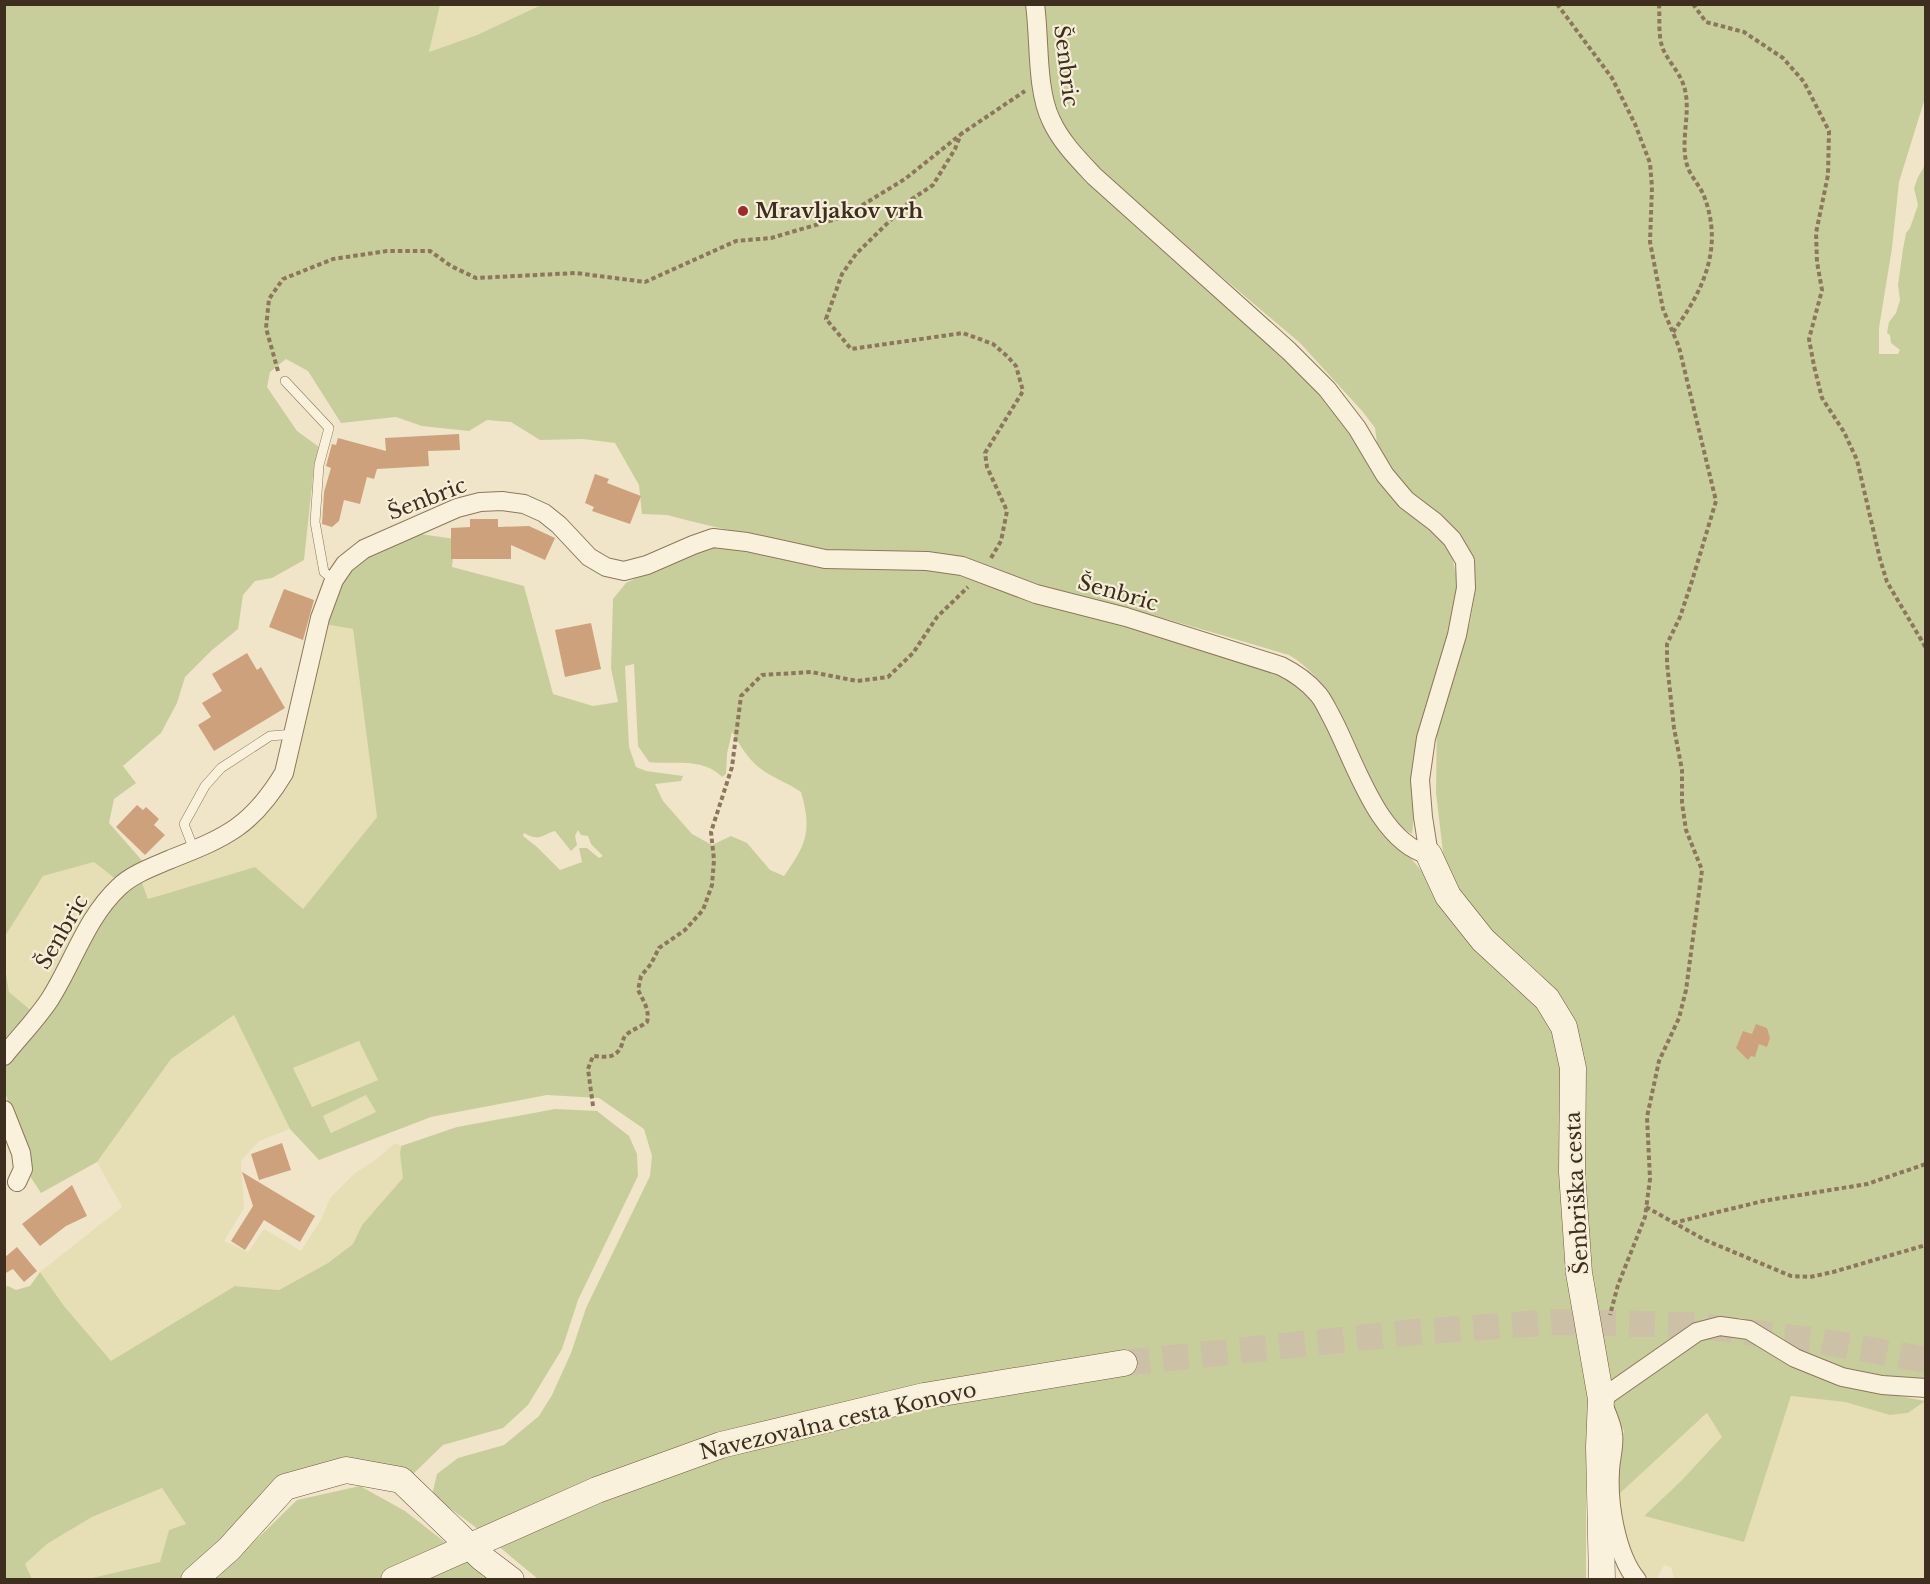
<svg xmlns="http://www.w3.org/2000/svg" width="1930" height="1584" font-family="'Libre Baskerville',serif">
	<rect width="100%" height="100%" fill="#f0e5c8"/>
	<!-- farmland -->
	<g fill="#e6dfb5">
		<polygon points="440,5 541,5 477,35 429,52"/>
		<polygon points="324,624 353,629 377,817 303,909 255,867 148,899 141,880 263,815 281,795"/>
		<polygon points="94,862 118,881 34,1013 9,992 5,960 4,936 43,876"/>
		<polygon points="234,1015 290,1129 259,1141 241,1161 244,1208 224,1241 248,1252 264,1229 301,1251 322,1218 330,1198 355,1173 377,1159 395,1143 401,1146 400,1154 404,1178 362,1225 353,1244 328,1263 279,1290 235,1286 111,1362 64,1306 40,1272 122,1207 97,1162 171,1059"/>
		<polygon points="360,1041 378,1080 312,1107 292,1068"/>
		<polygon points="366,1095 376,1112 332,1134 323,1116"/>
		<polygon points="1791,1396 1845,1402 1890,1415 1908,1413 1925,1401 1925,1579 1674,1579 1671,1567 1664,1565 1657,1579 1643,1579 1623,1535 1617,1496 1708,1413 1723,1437 1682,1480 1644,1516 1744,1542"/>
		<polygon points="162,1488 186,1524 169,1530 160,1562 88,1580 32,1579 25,1564 47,1544 92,1517"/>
	</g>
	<!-- green -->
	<g fill="#c8ce9b" fill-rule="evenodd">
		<path d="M 5,5 L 440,5 L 429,52 L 477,35 L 541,5 L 1027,5 L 1033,75 L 1040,117 L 1055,143 L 1291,352 L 1364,448 L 1450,546 L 1456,575 L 1457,617 L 1426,707 L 1412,834 C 1407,831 1401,827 1397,823 C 1386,811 1378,794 1371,779 C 1351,735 1333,681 1289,655 C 1200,629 1111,601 1020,584 C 902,562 783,546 667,515 L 642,514 L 639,485 L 615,443 L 583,439 L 540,440 L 511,422 L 487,420 L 469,431 L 422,426 L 396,417 L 341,423 L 308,371 L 286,359 L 270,372 L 267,387 L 297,431 L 319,447 L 314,467 L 304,560 L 272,578 L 255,581 L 243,595 L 238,629 L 211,651 L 185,677 L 177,703 L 161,733 L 123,766 L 136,783 L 114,799 L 109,823 L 146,865 L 118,881 L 94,862 L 43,876 L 5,936 Z"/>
		<polygon points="1040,5 1925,5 1925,98 1899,182 1892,248 1879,328 1879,354 1898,354 1900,350 1891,343 1890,335 1887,333 1889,322 1896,313 1900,300 1898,285 1903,249 1906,233 1910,228 1918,205 1914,188 1918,177 1925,165 1925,1384 1843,1371 1790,1347 1762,1326 1741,1318 1709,1320 1608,1388 1583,1274 1582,1066 1479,926 1445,869 1436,793 1437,715 1470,623 1476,587 1472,560 1443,519 1391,474 1379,458 1375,428 1363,412 1300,343 1189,249 1077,149 1063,126 1050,99"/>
		<path d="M 413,533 L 455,539 L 452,567 L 524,586 L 553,694 L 593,706 L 618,702 L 611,668 L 613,599 L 626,583 L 702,547 L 726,545 L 941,568 L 1232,655 L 1292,677 L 1309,690 L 1374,815 L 1420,869 L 1471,934 L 1543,1004 L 1567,1064 L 1595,1422 L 1586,1468 L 1586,1579 L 538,1579 L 474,1526 L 432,1495 L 437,1474 L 458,1458 L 504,1445 L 539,1416 L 552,1395 L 571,1353 L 586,1308 L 650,1176 L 652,1156 L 644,1129 L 599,1098 L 547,1095 L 431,1117 L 319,1160 L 290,1129 L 234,1015 L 171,1059 L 97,1162 L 41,1193 L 30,1176 L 28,1156 L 19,1135 L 5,1092 L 5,1067 L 106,907 L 141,880 L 148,899 L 255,867 L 303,909 L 377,817 L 353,629 L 324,624 C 328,613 331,600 336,589 C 352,557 383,547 413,533 ZM 634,664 L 638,746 L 649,762 C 674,765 702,757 722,777 L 726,774 L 727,754 L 732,732 C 741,747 751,764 767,773 C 778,780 790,784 801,792 C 812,830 807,844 784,876 L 770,870 L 747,843 L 731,836 L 712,845 L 692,834 L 663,801 L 655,784 L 681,781 L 683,776 L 646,771 L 636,767 L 629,747 L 625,666 ZM 578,830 L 581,835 L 588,836 L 591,844 L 603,856 L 599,858 L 587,848 L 579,848 L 582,862 L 560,870 L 537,847 L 523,836 L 524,833 C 540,842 541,835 555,831 L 571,851 L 577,845 L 575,836 ZM 359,1041 L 378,1080 L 312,1107 L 293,1068 ZM 366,1095 L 376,1112 L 331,1133 L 323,1116 Z"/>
		<polygon points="4,960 9,992 34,1013 4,1048"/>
		<polygon points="555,1109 597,1111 629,1136 637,1154 638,1176 578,1300 562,1349 528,1405 503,1428 443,1445 412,1475 398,1466 338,1463 284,1475 243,1514 205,1557 192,1579 88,1579 160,1562 169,1530 186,1524 162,1488 92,1517 47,1544 25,1564 32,1579 5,1580 5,1287 8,1286 16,1290 30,1286 40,1272 64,1306 111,1361 235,1286 279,1290 328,1263 353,1244 362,1225 403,1178 400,1154 401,1146 457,1127"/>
		<polygon points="1720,1335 1752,1340 1781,1361 1836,1383 1925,1401 1908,1413 1890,1415 1845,1402 1791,1396 1744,1542 1644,1516 1682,1480 1722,1437 1707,1413 1617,1496 1616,1462 1624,1431 1611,1409 1617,1397 1696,1340"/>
		<polygon points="360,1486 405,1511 492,1579 215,1580 297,1500"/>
	</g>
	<!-- building -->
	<g fill="#cea17d">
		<polygon points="459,434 460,450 428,451 429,466 377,469 374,479 367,477 360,504 344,500 339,521 332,527 322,524 324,492 331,468 326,466 332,444 336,445 338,438 386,451 385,438"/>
		<polygon points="595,474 609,479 607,483 641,496 630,524 592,511 594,507 585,503"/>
		<polygon points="470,519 498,519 498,527 529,526 555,538 545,560 511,545 511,559 451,559 451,528 470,527"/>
		<polygon points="284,589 314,600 303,640 269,627"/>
		<polygon points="591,623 601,669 565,677 555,630"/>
		<polygon points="247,653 257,670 261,667 285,708 214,751 198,725 211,717 202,703 222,691 212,674"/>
		<polygon points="137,805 143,810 146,807 159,819 154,825 165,835 145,855 116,827"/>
		<polygon points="1756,1024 1767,1028 1770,1038 1767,1047 1759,1044 1755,1057 1751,1056 1748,1060 1736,1048 1743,1031 1752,1034"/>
		<polygon points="282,1143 291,1170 259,1180 251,1154"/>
		<polygon points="242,1172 315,1216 300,1242 264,1220 245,1250 231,1241 253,1206"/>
		<polygon points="72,1185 87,1216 66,1226 40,1246 22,1224"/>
		<polygon points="17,1247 37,1271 24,1282 13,1269 4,1274 4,1258"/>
	</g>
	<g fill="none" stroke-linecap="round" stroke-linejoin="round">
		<!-- secondary-tunnel -->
		<polyline stroke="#ccc0a6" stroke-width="26" stroke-dasharray="26 13" stroke-linecap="butt" points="1124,1363 1415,1332 1555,1322 1691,1325 1820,1341 1926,1360"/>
		<defs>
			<g id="lane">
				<polyline points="285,381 329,428 319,465 315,522 324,572 334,580"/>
				<polyline points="194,850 184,824 205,786 221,768 270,736 294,734"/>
			</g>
			<g id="street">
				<path d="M 4,1056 C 19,1037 37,1019 50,999 C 74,961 86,918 119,887 C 132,874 155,866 171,859 C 227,837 252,826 284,773 L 320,618 L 334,580 L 345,564 L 364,549 L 457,508 L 480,502 L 502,501 L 524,504 L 544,513 L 559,525 L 589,557 L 606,567 L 624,571 L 647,565 L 693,545 L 713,538 L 747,542 L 825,559 L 927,561 L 962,566 L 1036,594 L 1126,617 L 1281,666 C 1295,673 1306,680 1317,693 C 1323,699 1327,709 1331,716 C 1354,758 1377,842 1429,855 L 1423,817 L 1420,780 L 1426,738 L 1457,635 L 1466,588 L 1465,561 L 1452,539 L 1435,522 L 1406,500 L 1385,475 L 1357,428 L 1327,389 L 1289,351 L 1094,176 C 1078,159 1061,142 1051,120 C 1036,89 1040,40 1035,4"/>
				<polyline points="4,1110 21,1153 23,1169 17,1182"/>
				<path d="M 1637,1580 C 1616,1555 1608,1503 1610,1472 C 1610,1460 1615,1445 1613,1434 C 1612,1423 1605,1410 1601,1399 L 1697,1332 L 1720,1326 L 1749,1330 L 1795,1358 L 1842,1377 L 1882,1385 L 1926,1388"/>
			</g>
			<g id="secondary">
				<polyline points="1429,855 1448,896 1483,940 1547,999 1564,1027 1573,1068 1572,1172 1579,1273 1601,1399 1599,1447 1602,1580"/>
				<polyline points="194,1580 229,1549 285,1487 346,1470 401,1480 482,1558 511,1580"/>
				<polyline points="394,1580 597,1490 721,1445 924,1396 1124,1363"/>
			</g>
		</defs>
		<!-- lane casing -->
		<use href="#lane" stroke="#8c775c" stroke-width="10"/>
		<!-- street casing -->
		<use href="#street" stroke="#8c775c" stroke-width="20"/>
		<!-- secondary casing -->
		<use href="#secondary" stroke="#6e583f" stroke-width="27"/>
		<!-- path -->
		<g stroke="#8c775c" stroke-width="4" stroke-dasharray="4.5 3" stroke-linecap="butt">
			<polyline points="1557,4 1612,78 1635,124 1650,163 1652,187 1650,242 1663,309 1679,347 1716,501 1692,581 1680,617 1667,644 1667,663 1674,728 1682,770 1682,803 1686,830 1702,870 1686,990 1679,1018 1659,1061 1647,1117 1650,1179 1645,1217 1618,1285 1610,1315"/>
			<path d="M 1659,4 C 1660,17 1658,34 1662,46 C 1666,60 1681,72 1685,90 C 1691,115 1679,144 1688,168 C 1692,178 1700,186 1704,196 C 1724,248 1703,291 1673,332"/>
			<polyline points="1693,4 1706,22 1744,32 1783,58 1804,82 1829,131 1828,175 1816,233 1817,262 1822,290 1809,339 1814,366 1822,398 1844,432 1857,460 1880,559 1887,582 1926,648"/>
			<polyline points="278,371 266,328 269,299 283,279 333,259 387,251 430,251 451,266 476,278 576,273 645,282 736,241 771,238 843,217 905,179 960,135"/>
			<polyline points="991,558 1001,541 1007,511 987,467 985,453 1023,391 1016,366 1007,356 993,344 963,333 851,349 826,319 842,274 856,254 912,199 933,185 955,149 961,134 1025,91"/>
			<path d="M 593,1106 L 588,1069 L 593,1056 C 606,1057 617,1059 622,1044 C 623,1041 623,1038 626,1035 C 631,1030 641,1027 647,1022 C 650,1010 643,1000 638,990 L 641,976 L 651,964 L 659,948 L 685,930 L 703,910 L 712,885 L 714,860 L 711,832 L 732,767 L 741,696 L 762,675 L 811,672 L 857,681 L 888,677 L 913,653 L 937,617 L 968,587"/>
			<polyline points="1646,1207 1705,1240 1791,1276 1810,1277 1833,1272 1926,1245"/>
			<polyline points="1673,1223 1763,1201 1867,1184 1926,1164"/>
		</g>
		<!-- lane -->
		<use href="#lane" stroke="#faf1dc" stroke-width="9"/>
		<!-- street -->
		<use href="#street" stroke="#faf1dc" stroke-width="18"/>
		<!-- secondary -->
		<use href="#secondary" stroke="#faf1dc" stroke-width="26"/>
	</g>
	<!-- markers -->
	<circle fill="#9d2c2b" stroke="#f7eed8" stroke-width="2" cx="743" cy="211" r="6"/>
	<g text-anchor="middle" stroke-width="4.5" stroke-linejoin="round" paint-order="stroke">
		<!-- street labels -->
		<g font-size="21" fill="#3d2e20" stroke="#f7eed8">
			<text transform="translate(1066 66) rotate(83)" y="7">Šenbric</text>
			<text transform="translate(427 499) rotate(-21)" y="7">Šenbric</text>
			<text transform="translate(1118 593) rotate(16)" y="7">Šenbric</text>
			<text transform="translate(62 932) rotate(-60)" y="7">Šenbric</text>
			<text transform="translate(1577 1193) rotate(-93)" y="7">Šenbriška cesta</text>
			<text transform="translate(838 1421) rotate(-13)" y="7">Navezovalna cesta Konovo</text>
		</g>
		<!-- poi labels -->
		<g font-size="21" font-weight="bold" fill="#3d2e20" stroke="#f7eed8" text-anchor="start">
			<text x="755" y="218">Mravljakov vrh</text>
		</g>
	</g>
	<!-- border -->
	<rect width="1930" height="1584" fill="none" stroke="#3d2e20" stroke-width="12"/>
</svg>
